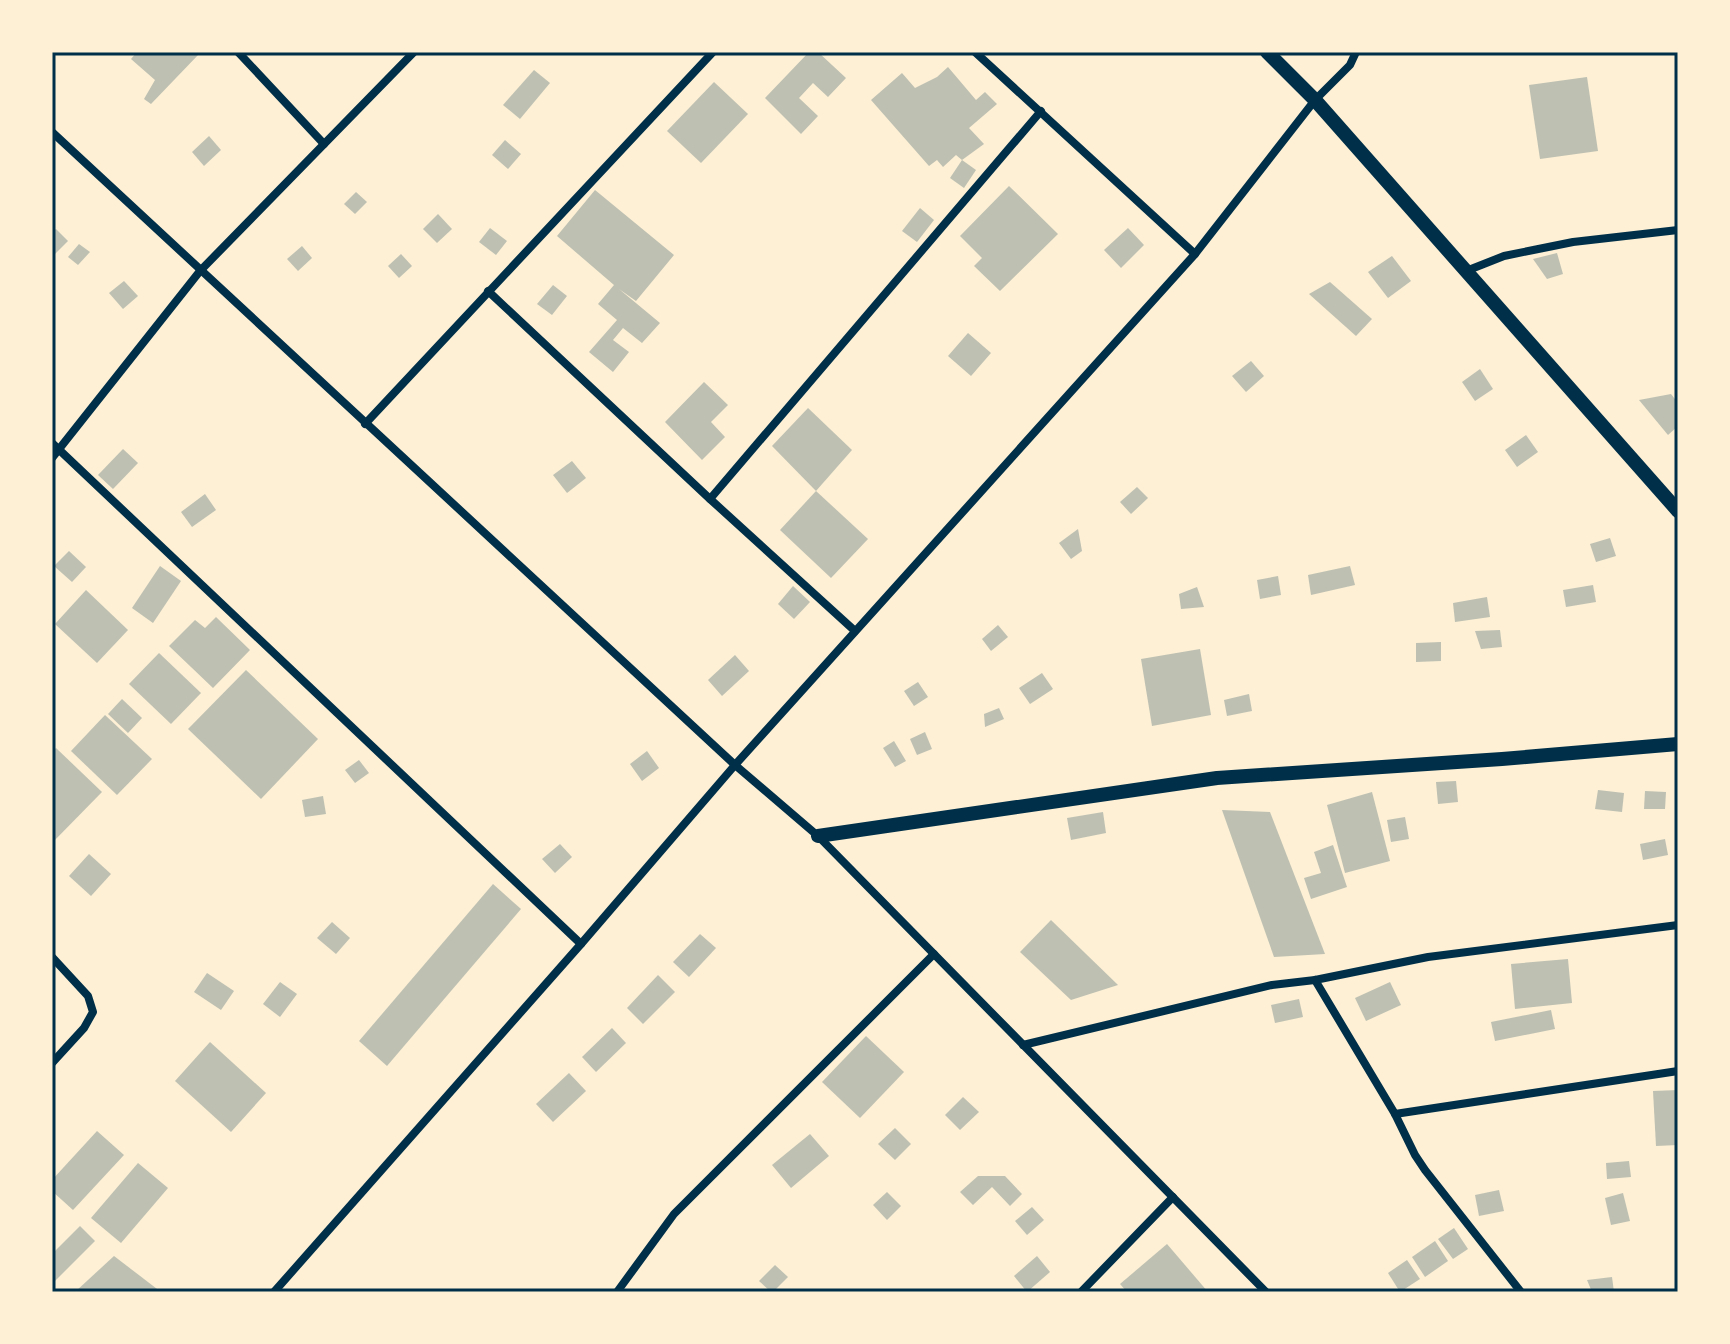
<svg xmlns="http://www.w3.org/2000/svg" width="1730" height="1344" font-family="Raleway,sans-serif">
	<rect width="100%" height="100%" fill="#fdf0d5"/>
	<!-- building -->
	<g fill="#bec0b2">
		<polygon points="137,52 197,52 199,54 151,104 144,99 155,80 131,59"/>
		<polygon points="809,52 818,52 846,78 828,97 813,83 799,98 818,116 801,134 765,98"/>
		<polygon points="948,67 976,100 985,92 997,104 969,128 984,144 962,160 956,155 943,167 937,160 929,166 871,100 902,73 915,88 937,77"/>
		<polygon points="534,70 550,83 520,119 503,105"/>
		<polygon points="1587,77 1598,151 1540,159 1529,85"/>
		<polygon points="714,82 748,114 701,163 667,131"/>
		<polygon points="209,136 221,150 204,166 192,152"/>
		<polygon points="505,140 521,154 508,169 492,155"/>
		<polygon points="962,160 976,170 964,188 950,178"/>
		<polygon points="1009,186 1058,234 1000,291 974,266 982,258 960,236"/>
		<polygon points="595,190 674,255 636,301 619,289 660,323 642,343 623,328 613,340 629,352 613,372 589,352 617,320 598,304 614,285 557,236"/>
		<polygon points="356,192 367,202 355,214 344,204"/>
		<polygon points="920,208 934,220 917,242 902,231"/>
		<polygon points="438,214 452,229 437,243 423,229"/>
		<polygon points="490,228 507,241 496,255 479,242"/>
		<polygon points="1128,228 1144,245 1121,268 1104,250"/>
		<polygon points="56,229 68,241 52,257 52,232"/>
		<polygon points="79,244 90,252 78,265 68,257"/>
		<polygon points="302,246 312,258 298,271 287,259"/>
		<polygon points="1557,253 1563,274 1547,279 1533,259"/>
		<polygon points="401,254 412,266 399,278 388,266"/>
		<polygon points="1392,256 1411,281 1388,298 1368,272"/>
		<polygon points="124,281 138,296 123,309 109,293"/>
		<polygon points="1330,282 1372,319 1356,336 1309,294"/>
		<polygon points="553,285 567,296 552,315 537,304"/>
		<polygon points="968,333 991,353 971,376 948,356"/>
		<polygon points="1251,361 1264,376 1246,392 1232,376"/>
		<polygon points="1480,369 1493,389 1475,401 1462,382"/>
		<polygon points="704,382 728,405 711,422 725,437 702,460 665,422"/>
		<polygon points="1671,394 1678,403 1678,426 1668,435 1639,400"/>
		<polygon points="808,408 852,450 816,491 772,446"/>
		<polygon points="1526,435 1538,452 1517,467 1505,450"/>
		<polygon points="123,449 138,463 113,489 98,475"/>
		<polygon points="572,461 586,478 567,493 553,475"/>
		<polygon points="1137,487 1148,498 1131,514 1120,502"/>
		<polygon points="816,491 868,539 831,578 780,530"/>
		<polygon points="205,494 216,510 192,527 181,512"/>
		<polygon points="1078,529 1082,551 1071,559 1059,543"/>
		<polygon points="1610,538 1616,556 1596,562 1590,544"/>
		<polygon points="69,551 86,567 72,582 54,566"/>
		<polygon points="160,566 181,581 153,623 132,608"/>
		<polygon points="1350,566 1355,585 1311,595 1308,575"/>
		<polygon points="1278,576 1281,595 1260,599 1257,580"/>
		<polygon points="1593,585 1596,602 1566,607 1563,590"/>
		<polygon points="793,586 810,602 794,619 778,604"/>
		<polygon points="1197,587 1204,607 1181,609 1179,594"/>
		<polygon points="86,590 128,630 97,663 55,624"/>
		<polygon points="1487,597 1490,617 1455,622 1453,603"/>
		<polygon points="216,617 250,650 213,688 169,646 195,620 205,628"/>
		<polygon points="998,625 1008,637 991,651 982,639"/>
		<polygon points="1500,630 1502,647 1481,649 1475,631"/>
		<polygon points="1441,642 1441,661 1416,662 1416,643"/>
		<polygon points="1200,649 1211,715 1152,726 1141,659"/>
		<polygon points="159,653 201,693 171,724 129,684"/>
		<polygon points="735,655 749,671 722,696 708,680"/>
		<polygon points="246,670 318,739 261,799 188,729"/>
		<polygon points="1042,673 1053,689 1030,704 1019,688"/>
		<polygon points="918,682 928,697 914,706 904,691"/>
		<polygon points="1249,694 1252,711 1227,716 1224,700"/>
		<polygon points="122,699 142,718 128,733 108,714"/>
		<polygon points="999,708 1004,719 985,727 984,714"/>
		<polygon points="105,715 152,759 117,795 71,751"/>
		<polygon points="925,732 932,749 917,755 910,739"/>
		<polygon points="894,741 906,761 895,767 883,748"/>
		<polygon points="56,748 102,792 52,843 52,752"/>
		<polygon points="647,751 659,768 642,781 630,764"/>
		<polygon points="359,760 369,773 355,783 345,770"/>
		<polygon points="1456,781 1458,802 1438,804 1436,782"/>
		<polygon points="1598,790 1624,793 1622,812 1595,809"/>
		<polygon points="1645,791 1666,792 1665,809 1644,809"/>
		<polygon points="1372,792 1390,861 1345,873 1327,805"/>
		<polygon points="323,796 326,814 305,817 302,800"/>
		<polygon points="1222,810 1270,812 1325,954 1274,957"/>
		<polygon points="1103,812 1106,833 1071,840 1067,818"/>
		<polygon points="1405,817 1409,839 1391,842 1387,820"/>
		<polygon points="1665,839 1668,855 1643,860 1640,844"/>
		<polygon points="560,844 572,857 555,873 542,859"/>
		<polygon points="1333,845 1347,887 1311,899 1304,878 1321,873 1314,852"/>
		<polygon points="89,854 111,874 91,896 69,876"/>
		<polygon points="493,884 521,909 387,1066 359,1041"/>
		<polygon points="1051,920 1118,985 1071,1000 1020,952"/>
		<polygon points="332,922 350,938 336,954 317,938"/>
		<polygon points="700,934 716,948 689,977 673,962"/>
		<polygon points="1568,959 1572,1003 1515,1009 1511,964"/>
		<polygon points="207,973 234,991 221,1010 194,992"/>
		<polygon points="658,975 675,992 643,1024 627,1008"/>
		<polygon points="280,982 297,994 280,1017 263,1004"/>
		<polygon points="1390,982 1401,1005 1366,1021 1355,998"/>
		<polygon points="1299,999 1303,1017 1275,1023 1271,1005"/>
		<polygon points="1551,1010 1555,1029 1495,1041 1491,1022"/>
		<polygon points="612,1028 626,1043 596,1072 582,1057"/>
		<polygon points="866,1036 904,1072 860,1118 822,1082"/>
		<polygon points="210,1042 266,1093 231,1132 175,1081"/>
		<polygon points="569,1073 586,1091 553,1122 536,1104"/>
		<polygon points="1678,1090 1678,1145 1656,1146 1653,1091"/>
		<polygon points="963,1097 979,1112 960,1130 945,1115"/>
		<polygon points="895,1128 911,1144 895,1160 878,1144"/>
		<polygon points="97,1131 124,1155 73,1210 52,1191 52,1180"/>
		<polygon points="810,1134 829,1156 791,1188 772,1165"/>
		<polygon points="1629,1161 1631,1177 1607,1179 1606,1163"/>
		<polygon points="138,1163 168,1188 121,1243 91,1218"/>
		<polygon points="978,1176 1005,1176 1022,1194 1010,1206 992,1187 973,1205 960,1192"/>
		<polygon points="1499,1190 1504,1211 1479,1216 1475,1195"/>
		<polygon points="887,1192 901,1206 887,1220 873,1205"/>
		<polygon points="1623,1193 1630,1221 1611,1225 1605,1198"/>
		<polygon points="1032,1207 1044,1220 1027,1235 1015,1221"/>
		<polygon points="80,1226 95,1241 52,1284 52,1254"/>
		<polygon points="1454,1228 1468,1249 1453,1259 1438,1239"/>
		<polygon points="1435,1241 1448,1261 1425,1277 1412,1257"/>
		<polygon points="1167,1244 1208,1292 1127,1292 1120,1284"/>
		<polygon points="114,1256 161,1292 75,1292"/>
		<polygon points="1037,1256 1050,1272 1027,1292 1014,1276"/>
		<polygon points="1407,1260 1420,1279 1400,1292 1388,1273"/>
		<polygon points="775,1265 788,1277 773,1292 771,1292 759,1281"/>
		<polygon points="1612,1277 1614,1292 1592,1292 1587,1280"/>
	</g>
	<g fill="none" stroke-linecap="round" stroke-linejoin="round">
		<!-- minor -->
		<g stroke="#003049" stroke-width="8">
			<polyline points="238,52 324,144"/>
			<polyline points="975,52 1195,254"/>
			<polyline points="52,132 735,765 818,836 1266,1292"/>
			<polyline points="1466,271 1504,256 1573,242 1678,230"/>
			<polyline points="488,291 710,499 855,631"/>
			<polyline points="365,424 713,52"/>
			<polyline points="52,443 581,944"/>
			<polyline points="52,458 200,271 414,52"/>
			<polyline points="710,499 1041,111"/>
			<polyline points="52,957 88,996 93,1012 84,1028 52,1063"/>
			<polyline points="1315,980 1395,1114 1415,1155 1425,1170 1521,1292"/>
			<polyline points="1023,1045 1272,985 1315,980 1428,957 1678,925"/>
			<polyline points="1395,1114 1678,1071"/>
			<polyline points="274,1292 581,944 735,765 1195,254 1315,100 1350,65 1356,52"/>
			<polyline points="617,1292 674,1214 934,954"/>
			<polyline points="1081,1292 1173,1197"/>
		</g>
		<!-- tertiary -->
		<g stroke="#003049" stroke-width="14">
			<polyline points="1267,52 1315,100 1678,511"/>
			<polyline points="818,836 1217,778 1502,759 1678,744"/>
		</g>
	</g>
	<!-- border -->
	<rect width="1730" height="1344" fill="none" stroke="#fdf0d5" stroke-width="108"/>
	<rect x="54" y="54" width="1622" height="1236" fill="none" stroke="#003049" stroke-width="3"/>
</svg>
